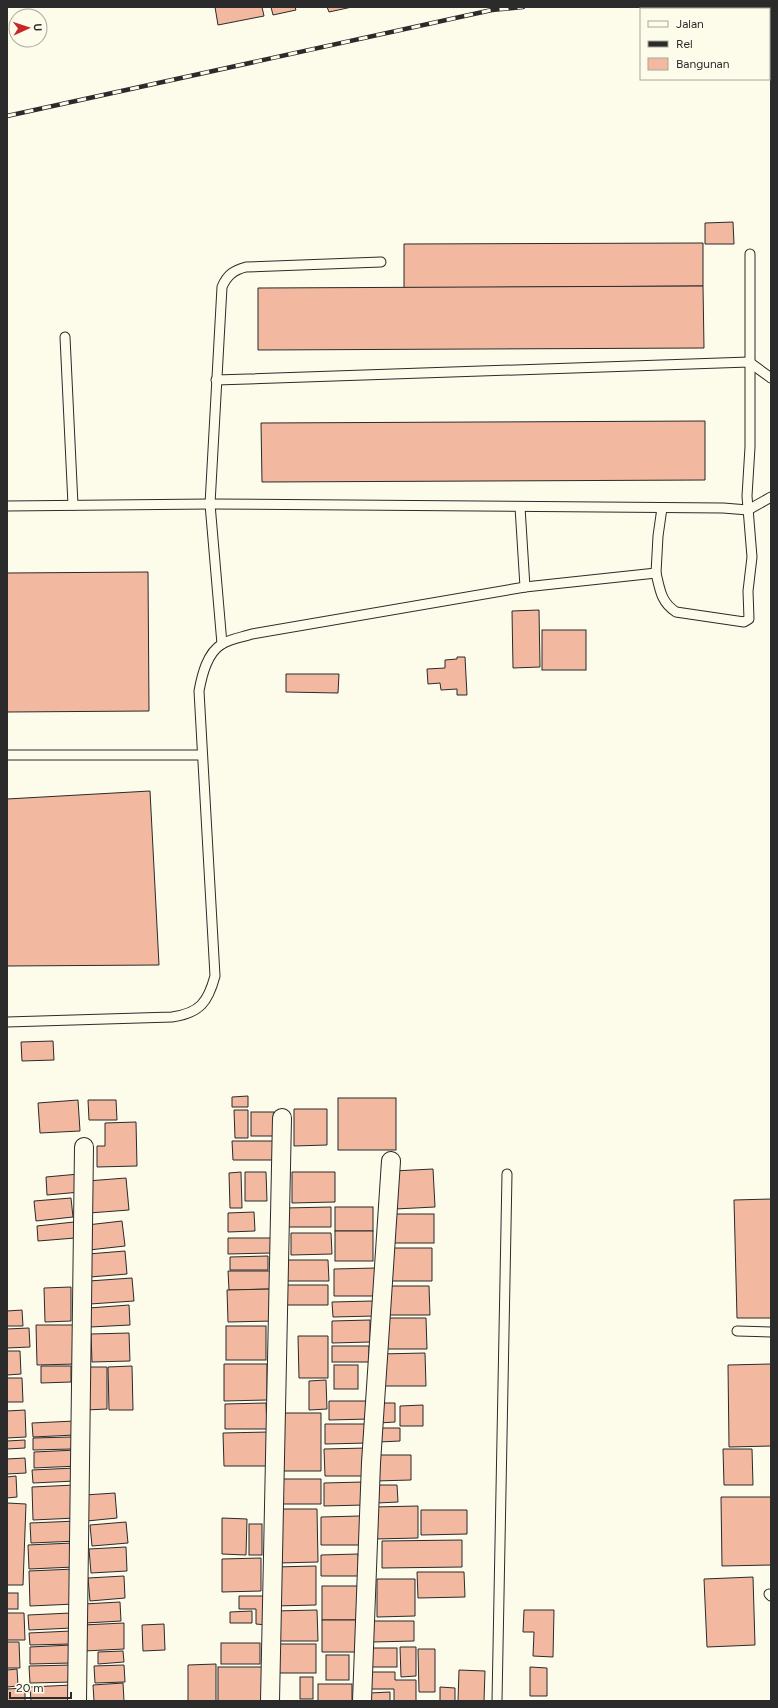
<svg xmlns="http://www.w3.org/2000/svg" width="778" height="1708" font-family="Figtree,sans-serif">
	<rect width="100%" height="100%" fill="#fdfbea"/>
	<!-- building -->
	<g fill="#f2b8a0" stroke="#2b2b2b">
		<polygon points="215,7 262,7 264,16 218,25"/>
		<polygon points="271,7 295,7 296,10 273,15"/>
		<polygon points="327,7 352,7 329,12"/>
		<polygon points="733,222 734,244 705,244 705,223"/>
		<polygon points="703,243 703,286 404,288 404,244"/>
		<polygon points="703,286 704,348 258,350 258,288"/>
		<polygon points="705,421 705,480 262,482 261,423"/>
		<polygon points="148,572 149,711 7,712 7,573"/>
		<polygon points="539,610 540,667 513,668 512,611"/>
		<rect x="542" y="630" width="44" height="40"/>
		<polygon points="457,657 465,657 467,695 457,695 457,689 441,690 440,683 428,684 427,669 445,668 445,660 457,659"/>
		<polygon points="286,674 339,674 338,693 286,692"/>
		<polygon points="150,791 159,965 7,966 7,799"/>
		<polygon points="53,1041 54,1060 22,1061 21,1042"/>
		<polygon points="248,1096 248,1107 232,1107 232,1097"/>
		<rect x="338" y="1098" width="58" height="52"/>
		<polygon points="78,1100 80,1131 40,1133 38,1103"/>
		<polygon points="88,1100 116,1100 117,1120 89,1120"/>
		<polygon points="294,1109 327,1109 327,1145 294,1146"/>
		<polygon points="234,1110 248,1110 248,1138 235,1138"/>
		<rect x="251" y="1112" width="23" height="24"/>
		<polygon points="136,1122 137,1166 97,1167 97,1146 105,1146 105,1123"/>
		<polygon points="232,1141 275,1141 275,1160 233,1160"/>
		<polygon points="433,1169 435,1207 395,1209 393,1171"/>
		<polygon points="241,1172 242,1208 230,1208 229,1173"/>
		<polygon points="245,1172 266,1172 267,1201 245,1201"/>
		<polygon points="292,1172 335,1172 335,1202 292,1203"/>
		<polygon points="79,1174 80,1192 47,1195 46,1177"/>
		<polygon points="126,1178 129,1210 89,1213 87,1181"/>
		<polygon points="71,1198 73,1217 36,1221 34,1201"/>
		<polygon points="771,1199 771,1318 737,1318 734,1200"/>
		<polygon points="331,1207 331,1227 285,1227 285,1208"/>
		<rect x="335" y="1207" width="38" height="24"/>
		<polygon points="254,1212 255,1231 228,1232 228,1213"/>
		<rect x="390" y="1214" width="44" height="29"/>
		<polygon points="122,1221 125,1246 89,1250 87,1225"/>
		<polygon points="74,1222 75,1238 38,1241 37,1226"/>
		<rect x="335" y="1231" width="38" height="30"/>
		<polygon points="291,1233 331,1233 332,1254 291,1255"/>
		<polygon points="228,1238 271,1238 271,1253 228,1254"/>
		<polygon points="389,1248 432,1248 432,1281 390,1281"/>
		<polygon points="125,1251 127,1274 90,1277 88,1254"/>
		<polygon points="268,1256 268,1270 230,1270 230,1257"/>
		<polygon points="284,1260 328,1260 329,1281 284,1281"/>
		<polygon points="376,1268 377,1296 334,1296 334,1269"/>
		<polygon points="228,1271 271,1271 271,1289 229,1290"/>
		<polygon points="132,1278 134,1301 90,1304 89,1281"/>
		<polygon points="286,1285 328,1285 328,1305 287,1305"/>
		<polygon points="386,1286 429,1286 430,1315 386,1315"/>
		<polygon points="71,1287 71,1321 45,1322 44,1288"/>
		<polygon points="271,1289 274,1321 228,1322 227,1290"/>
		<polygon points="374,1301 375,1316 333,1317 332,1302"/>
		<polygon points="129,1305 130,1325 90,1327 89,1308"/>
		<polygon points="22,1310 23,1326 7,1326 7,1311"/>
		<polygon points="382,1318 426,1318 427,1349 383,1349"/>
		<polygon points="370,1320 370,1342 332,1343 332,1321"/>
		<polygon points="36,1325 76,1325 76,1364 37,1365"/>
		<rect x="226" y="1326" width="40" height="34"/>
		<polygon points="29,1328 30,1347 7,1348 7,1329"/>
		<polygon points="129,1333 130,1361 92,1362 91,1334"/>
		<polygon points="298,1336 328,1336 328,1378 299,1378"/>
		<rect x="332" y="1346" width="37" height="16"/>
		<polygon points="7,1351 20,1351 21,1374 7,1375"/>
		<polygon points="425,1353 426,1386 381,1386 380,1354"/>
		<polygon points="224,1364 267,1364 267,1400 224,1401"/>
		<polygon points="771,1364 771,1446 729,1447 728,1365"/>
		<rect x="334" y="1365" width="24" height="24"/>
		<polygon points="41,1366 71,1366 71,1382 41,1383"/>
		<polygon points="132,1366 133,1410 109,1410 108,1367"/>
		<polygon points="86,1367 107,1367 107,1409 86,1410"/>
		<polygon points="7,1378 22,1378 23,1402 7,1402"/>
		<polygon points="326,1380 327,1409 309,1410 309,1381"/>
		<polygon points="329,1401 369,1401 369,1419 329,1420"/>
		<polygon points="266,1403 267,1429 225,1429 225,1404"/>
		<polygon points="379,1403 395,1403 395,1422 379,1423"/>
		<polygon points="423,1405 423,1426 400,1426 400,1406"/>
		<polygon points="25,1410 26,1437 7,1438 7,1411"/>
		<polygon points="281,1413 321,1413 321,1471 282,1471"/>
		<polygon points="75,1421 75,1435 33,1437 32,1423"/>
		<polygon points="325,1424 368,1424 368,1443 325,1444"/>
		<polygon points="379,1428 400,1428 400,1441 379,1442"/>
		<polygon points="269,1432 269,1466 224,1466 223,1433"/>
		<polygon points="72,1437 72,1449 33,1450 33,1438"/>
		<polygon points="25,1440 25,1448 7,1449 7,1441"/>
		<polygon points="367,1448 368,1476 325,1476 324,1449"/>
		<polygon points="723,1449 752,1449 753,1485 724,1485"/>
		<polygon points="77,1450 78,1466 34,1468 34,1452"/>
		<polygon points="375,1455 411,1455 411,1480 375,1481"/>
		<polygon points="25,1458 26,1473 7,1474 7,1459"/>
		<polygon points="75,1468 75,1481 33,1483 32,1470"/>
		<polygon points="16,1476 17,1497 7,1498 7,1477"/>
		<polygon points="276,1479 321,1479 321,1504 277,1504"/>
		<polygon points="363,1482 364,1505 324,1506 324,1483"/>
		<polygon points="75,1485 76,1518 33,1520 32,1487"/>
		<polygon points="377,1485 397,1485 398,1502 377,1503"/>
		<polygon points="115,1493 117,1518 87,1521 85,1495"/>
		<polygon points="721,1497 771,1497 771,1565 722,1566"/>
		<polygon points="7,1503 26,1504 23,1585 7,1585"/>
		<polygon points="418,1506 418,1538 374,1539 373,1507"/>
		<polygon points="277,1509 317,1509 318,1562 278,1563"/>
		<polygon points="421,1510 467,1510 467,1534 421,1535"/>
		<polygon points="360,1516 360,1545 321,1545 321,1517"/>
		<polygon points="222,1518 247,1519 246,1555 222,1554"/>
		<polygon points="77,1521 78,1541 31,1543 30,1523"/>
		<polygon points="126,1522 128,1543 92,1546 90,1525"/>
		<rect x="249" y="1524" width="13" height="31"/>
		<polygon points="462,1540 462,1567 382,1568 382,1541"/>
		<polygon points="73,1543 74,1567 29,1569 28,1545"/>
		<polygon points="126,1547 127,1571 91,1573 89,1549"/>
		<polygon points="358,1554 359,1576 321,1576 321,1555"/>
		<polygon points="261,1558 261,1591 222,1592 222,1559"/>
		<polygon points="316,1566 316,1605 274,1606 274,1567"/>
		<polygon points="74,1569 75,1604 30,1606 29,1571"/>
		<polygon points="417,1572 464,1572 465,1597 418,1598"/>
		<polygon points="124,1576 125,1598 90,1601 88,1578"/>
		<polygon points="753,1577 755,1645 707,1647 704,1579"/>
		<polygon points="377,1579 415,1579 415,1616 377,1617"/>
		<rect x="322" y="1586" width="37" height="34"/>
		<rect x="7" y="1593" width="11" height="16"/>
		<polygon points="239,1596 267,1596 267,1625 256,1624 256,1609 239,1609"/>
		<polygon points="120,1602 121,1621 85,1623 84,1604"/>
		<polygon points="317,1610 318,1641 274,1641 274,1611"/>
		<polygon points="524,1610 554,1610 553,1657 533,1656 534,1632 523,1632"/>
		<polygon points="252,1611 252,1623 230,1623 230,1612"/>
		<polygon points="7,1613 24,1613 25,1640 7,1640"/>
		<polygon points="71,1613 72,1628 29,1630 28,1615"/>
		<polygon points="322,1620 359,1620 360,1652 322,1652"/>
		<polygon points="372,1621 414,1621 414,1641 372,1642"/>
		<polygon points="124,1623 124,1649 84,1651 83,1625"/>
		<polygon points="164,1624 165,1650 143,1651 142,1625"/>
		<polygon points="71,1631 71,1644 30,1645 29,1633"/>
		<polygon points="7,1642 19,1642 20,1668 7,1668"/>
		<rect x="221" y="1643" width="39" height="21"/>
		<rect x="279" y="1644" width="37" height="29"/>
		<polygon points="71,1645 71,1663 30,1664 30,1647"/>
		<polygon points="400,1647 416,1647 416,1676 401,1677"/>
		<rect x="370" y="1648" width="27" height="19"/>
		<polygon points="418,1649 435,1649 435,1692 419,1692"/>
		<polygon points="123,1651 124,1662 98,1664 98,1652"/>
		<rect x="326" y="1655" width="23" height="25"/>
		<polygon points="216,1664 216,1701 188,1701 188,1665"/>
		<polygon points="73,1665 73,1682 30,1683 29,1666"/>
		<polygon points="124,1665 125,1682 95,1683 94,1666"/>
		<rect x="218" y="1667" width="46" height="34"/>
		<polygon points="530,1667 547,1668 547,1696 530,1696"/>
		<polygon points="17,1669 18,1686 7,1687 7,1670"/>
		<polygon points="459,1670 485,1671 484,1701 458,1701"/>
		<polygon points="370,1672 395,1672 395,1680 416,1680 416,1701 394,1701 394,1689 370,1689"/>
		<rect x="300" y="1677" width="13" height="22"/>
		<polygon points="123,1683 124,1701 94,1701 93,1685"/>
		<rect x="318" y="1684" width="34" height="17"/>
		<polygon points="72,1685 72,1701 31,1701 30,1687"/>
		<polygon points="440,1687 455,1688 455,1701 440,1701"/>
		<polygon points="25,1688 25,1701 7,1701 7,1689"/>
		<polygon points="390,1692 390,1701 370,1701 370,1693"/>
	</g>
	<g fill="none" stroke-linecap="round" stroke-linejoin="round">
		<defs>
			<g id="service">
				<polyline points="65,337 73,505"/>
				<polyline points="216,380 749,362 771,378"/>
				<polyline points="7,506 210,504 723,508 748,510 771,497"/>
				<path d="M 656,573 C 660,590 661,602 676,612 L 744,622 L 749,619 L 748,591 L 752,557 L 747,496 L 750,447 L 750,254"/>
				<polyline points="525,587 656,573 658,536 662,508"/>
				<path d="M 222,644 L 210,504 L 222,287 C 227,275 234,270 246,267 L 381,262"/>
				<polyline points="7,755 202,755"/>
				<path d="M 7,1022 L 172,1017 C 200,1013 208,1002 215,976 L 199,691 C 202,675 207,653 222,644 C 230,639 243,637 252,634 L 525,587 L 520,507"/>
				<polyline points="737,1331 771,1332"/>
				<polyline points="769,1594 771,1596"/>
				<polyline points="497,1701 507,1174"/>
			</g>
			<g id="minor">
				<polyline points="77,1701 84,1147"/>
				<polyline points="270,1701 282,1118"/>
				<polyline points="362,1701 371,1463 391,1161"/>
			</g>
		</defs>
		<!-- service casing -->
		<use href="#service" stroke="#2b2b2b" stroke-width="11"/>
		<!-- minor casing -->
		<use href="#minor" stroke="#2b2b2b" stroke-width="20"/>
		<!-- service -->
		<use href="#service" stroke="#fdfbea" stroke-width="9"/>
		<!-- minor -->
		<use href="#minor" stroke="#fdfbea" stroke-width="18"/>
		<defs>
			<polyline id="rail" points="7,116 492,10 523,7"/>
		</defs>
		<!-- rail casing -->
		<use href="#rail" stroke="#2b2b2b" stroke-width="4.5"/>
		<!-- rail -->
		<use href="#rail" stroke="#fdfbea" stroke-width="3" stroke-dasharray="9" stroke-linecap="butt"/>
	</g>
	<!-- border -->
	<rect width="778" height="1708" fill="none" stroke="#2b2b2b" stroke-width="16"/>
	<!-- legend -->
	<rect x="640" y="8" width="130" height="72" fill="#fdfbea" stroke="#a9a89e"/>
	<rect x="648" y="21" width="20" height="6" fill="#fdfbea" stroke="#a9a89e"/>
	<text x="676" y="28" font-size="12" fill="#2b2b2b">Jalan</text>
	<rect x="648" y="41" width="20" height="6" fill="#2b2b2b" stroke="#a9a89e"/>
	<text x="676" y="48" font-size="12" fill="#2b2b2b">Rel</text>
	<rect x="648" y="58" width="20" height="12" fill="#f2b8a0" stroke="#a9a89e"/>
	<text x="676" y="68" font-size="12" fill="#2b2b2b">Bangunan</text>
	<!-- north arrow -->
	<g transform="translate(28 28) rotate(87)"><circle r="19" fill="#fdfbea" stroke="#a9a89e"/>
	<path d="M0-3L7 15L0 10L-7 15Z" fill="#c62828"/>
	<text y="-6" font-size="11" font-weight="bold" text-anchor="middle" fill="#2b2b2b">U</text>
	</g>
	<!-- scale -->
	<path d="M10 1692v6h61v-6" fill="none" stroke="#2b2b2b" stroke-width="2"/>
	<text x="16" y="1692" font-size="12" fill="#2b2b2b" stroke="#fdfbea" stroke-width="3" paint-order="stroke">20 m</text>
</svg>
